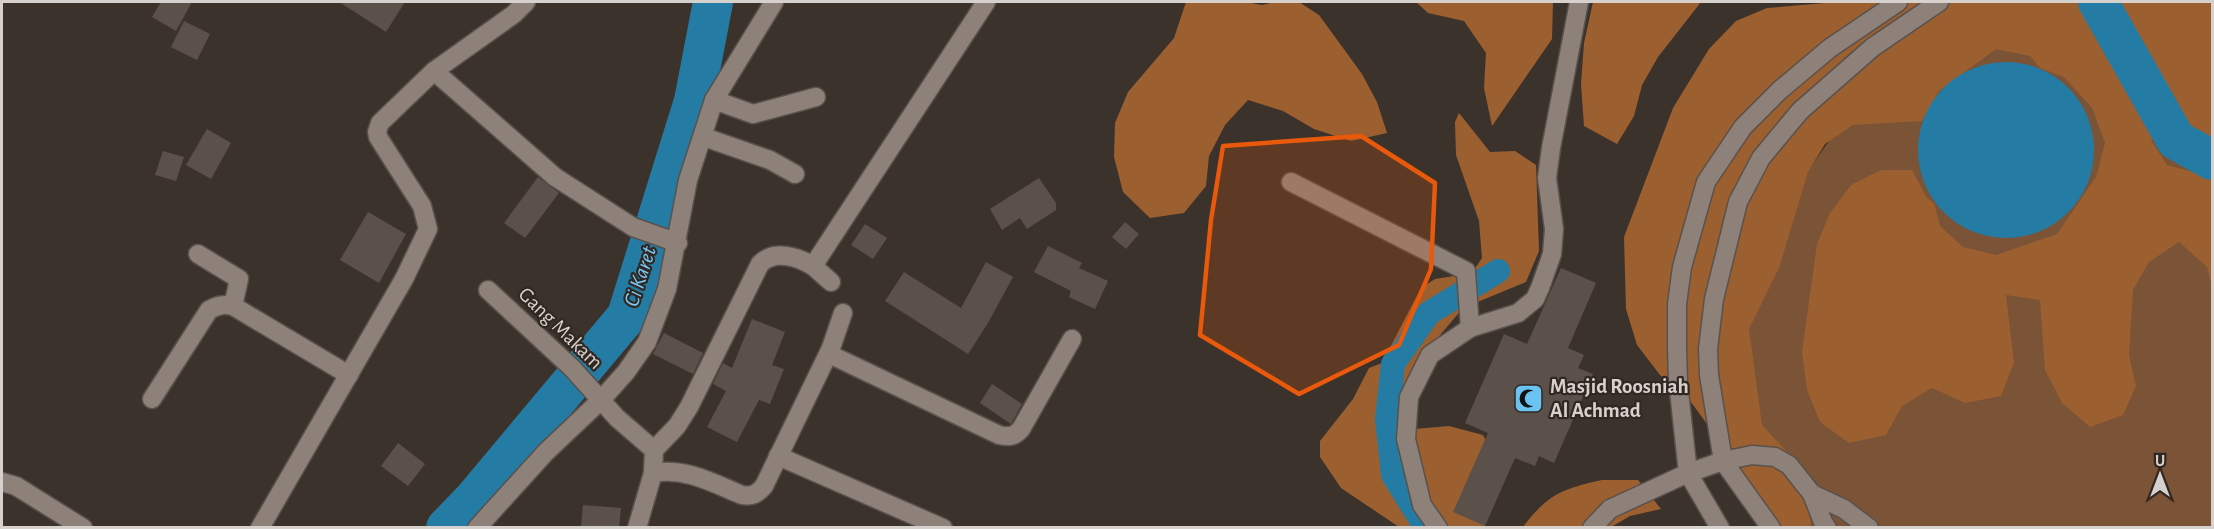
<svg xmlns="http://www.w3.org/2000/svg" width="2214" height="529" font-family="'Alegreya Sans',sans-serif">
	<rect width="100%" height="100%" fill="#3c322c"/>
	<!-- green -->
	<polygon fill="#7b5337" points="2055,2 2212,143 2212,527 1812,527 1749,441 1743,262 1869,85"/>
	<!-- forest -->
	<g fill="#9c5f30">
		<polygon points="1186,2 1245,2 1262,5 1275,2 1299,2 1319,15 1362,74 1377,102 1387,133 1351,141 1314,129 1283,111 1248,100 1225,125 1209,156 1206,186 1184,213 1150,218 1123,192 1114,157 1115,123 1128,92 1174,38"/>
		<polygon points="1416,2 1553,2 1552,39 1492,126 1484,88 1486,53 1464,21 1428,13"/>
		<polygon points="1593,2 1701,2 1658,57 1642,85 1634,116 1617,144 1584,126 1581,84 1584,43"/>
		<polygon points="1837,2 2212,2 2212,139 2185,129 2151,140 2167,165 2212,177 2212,286 2207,267 2179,242 2149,262 2133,290 2129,355 2136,386 2123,415 2090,427 2062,403 2045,370 2040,300 2006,295 2014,363 2001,396 1965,403 1932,388 1902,406 1886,435 1849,443 1820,422 1807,390 1802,352 1817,244 1830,213 1851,185 1881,170 1912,170 1927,198 1934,203 1940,226 1963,247 1996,255 2057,234 2096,177 2105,143 2092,108 2064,77 2040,68 2030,56 1996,49 1939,91 1922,121 1853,125 1825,144 1808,172 1779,268 1749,329 1762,425 1805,471 1811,527 1782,527 1688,398 1660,375 1637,345 1626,309 1624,237 1673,108 1709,49 1736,21 1767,8"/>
		<polygon points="1459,113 1490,152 1515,151 1536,165 1539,251 1526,282 1463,308 1419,360 1414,429 1449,426 1483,435 1500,467 1484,527 1399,527 1341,488 1320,457 1320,441 1353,399 1369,368 1382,363 1421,288 1435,279 1472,273 1482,258 1479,221 1456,155 1455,122"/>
		<path d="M 1602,480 L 1638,480 L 1661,509 L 1630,516 L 1611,527 L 1522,528 C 1548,494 1562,489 1602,480 Z"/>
	</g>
	<!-- water -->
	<circle fill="#247ca4" cx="2006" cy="150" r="88"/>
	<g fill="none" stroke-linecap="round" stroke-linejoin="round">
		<!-- canal -->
		<polyline stroke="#247ca4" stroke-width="24" points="1426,528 1393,475 1387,419 1393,364 1429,313 1498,271"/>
		<!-- river -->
		<g stroke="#247ca4" stroke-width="40">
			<polyline points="2098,2 2176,140 2212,160"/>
			<polyline points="446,528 473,500 627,316 694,101 713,2"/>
		</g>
	</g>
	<!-- building -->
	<g fill="#5c514a">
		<polygon points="161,2 192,2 176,31 152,17"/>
		<polygon points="339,2 405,2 386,32"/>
		<polygon points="184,21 210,34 197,60 171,47"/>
		<polygon points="207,129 231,143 211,179 186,165"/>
		<polygon points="163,151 184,157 176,181 155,175"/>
		<polygon points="538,177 559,193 525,238 504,223"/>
		<polygon points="1039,178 1056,203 1056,210 1027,229 1020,218 1002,230 990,209"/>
		<polygon points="368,212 406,234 379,283 340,260"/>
		<polygon points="1125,222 1139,234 1126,249 1112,237"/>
		<polygon points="865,224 887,238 873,259 851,245"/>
		<polygon points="1048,246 1082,263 1079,268 1108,281 1095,309 1069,297 1071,291 1034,272"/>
		<polygon points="986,262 1013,277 988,323 968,354 885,301 904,272 961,308"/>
		<polygon points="1561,268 1596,283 1568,348 1584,355 1578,368 1593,374 1554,463 1539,456 1535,466 1515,458 1485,526 1453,512 1488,433 1465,423 1504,334 1527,344"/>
		<polygon points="752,319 785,332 772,365 784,369 770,404 759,400 737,442 707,427 726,391 713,384 723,363 732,368"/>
		<polygon points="664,333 703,353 693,374 653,354"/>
		<polygon points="992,384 1022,404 1011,424 980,403"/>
		<polygon points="398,443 425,464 408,486 381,466"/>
		<polygon points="583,505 621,508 619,528 581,528"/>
	</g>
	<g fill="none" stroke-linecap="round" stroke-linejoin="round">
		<defs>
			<g id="minor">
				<polyline points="434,71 555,177 633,227 678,243"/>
				<polyline points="714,100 753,114 816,97"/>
				<polyline points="704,137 770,160 795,174"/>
				<polyline points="1291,182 1466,271 1470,328"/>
				<polyline points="198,254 239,279 233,306"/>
				<polyline points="813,266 831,282"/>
				<polyline points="488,290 572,368 617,418 654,450 653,473 637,528"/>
				<path d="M 829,354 L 999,435 C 1009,437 1014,437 1021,429 L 1072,339"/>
				<path d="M 152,399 L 209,310 C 218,305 224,304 233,306 L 349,375"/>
				<path d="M 654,450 L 677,426 L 689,407 L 760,264 C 774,249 798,257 813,266 L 986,2"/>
				<polyline points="778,456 943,528"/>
				<path d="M 653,473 C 685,467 713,483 742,495 C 752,497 757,494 764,486 L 831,348 L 843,313"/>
				<polyline points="2,482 16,486 83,528"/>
				<polyline points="1812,494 1844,509 1869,528"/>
				<polyline points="260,528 404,279 428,229 422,206 378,137 377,132 380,123 434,71 514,14 526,2"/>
				<polyline points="477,528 546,452 601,400 626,372 647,342 667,289 688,180 714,100 774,2"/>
				<polyline points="1438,528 1422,505 1406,439 1409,397 1430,355 1470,328 1518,313 1535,299 1540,288 1552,254 1554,229 1547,178 1551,148 1579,2"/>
				<polyline points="1592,528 1610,509 1688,473 1723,461 1752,455 1775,457 1789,465 1812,494 1823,522 1827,528"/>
				<polyline points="1720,528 1688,473 1678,382 1677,347 1677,304 1682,267 1706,182 1743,127 1780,90 1830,48 1898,2"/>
				<polyline points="1771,528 1723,461 1709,375 1708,349 1714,299 1738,202 1761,158 1800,111 1873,47 1939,2"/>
			</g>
		</defs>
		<!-- minor casing -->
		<use href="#minor" stroke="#59514c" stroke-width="21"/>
		<!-- minor -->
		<use href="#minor" stroke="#8d817a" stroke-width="18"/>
	</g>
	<!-- marked area -->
	<path fill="#e8590c" fill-opacity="0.2" stroke="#e8590c" stroke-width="4.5" stroke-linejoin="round" d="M 1361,136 L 1435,183 L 1431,269 L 1399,345 L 1299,394 L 1200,335 L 1211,220 L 1223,146 Z"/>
	<!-- icons -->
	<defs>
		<symbol id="mosque-square" viewBox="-11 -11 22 22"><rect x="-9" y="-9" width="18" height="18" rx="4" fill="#6ac3f1" stroke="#322822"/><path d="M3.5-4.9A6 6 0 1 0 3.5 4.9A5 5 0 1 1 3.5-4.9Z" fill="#111"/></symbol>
	</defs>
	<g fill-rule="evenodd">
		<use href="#mosque-square" x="1512" y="382" width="33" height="33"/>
	</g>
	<g text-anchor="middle" stroke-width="4.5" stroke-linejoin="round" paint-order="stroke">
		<!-- street labels -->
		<g font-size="21" fill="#d7d1cd" stroke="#322822">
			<text transform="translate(561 328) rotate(44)" y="7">Gang Makam</text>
		</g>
		<!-- poi labels -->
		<g font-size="21" font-weight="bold" fill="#d7d1cd" stroke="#322822" text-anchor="start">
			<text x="1550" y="393">Masjid Roosniah<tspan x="1550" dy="24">Al Achmad</tspan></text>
		</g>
		<!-- water labels -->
		<g font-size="22" font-style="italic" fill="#76cdfa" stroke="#322822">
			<text transform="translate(639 276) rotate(-72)" y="8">Ci Karet</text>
		</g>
	</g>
	<!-- border -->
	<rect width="2214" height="529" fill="none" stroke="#d7d1cd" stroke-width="6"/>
	<!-- north arrow -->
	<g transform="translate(2160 475)" stroke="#322822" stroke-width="4.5" paint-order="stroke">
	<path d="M0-4.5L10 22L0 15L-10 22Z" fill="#d7d1cd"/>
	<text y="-9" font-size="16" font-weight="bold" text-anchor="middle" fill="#d7d1cd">U</text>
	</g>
</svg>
